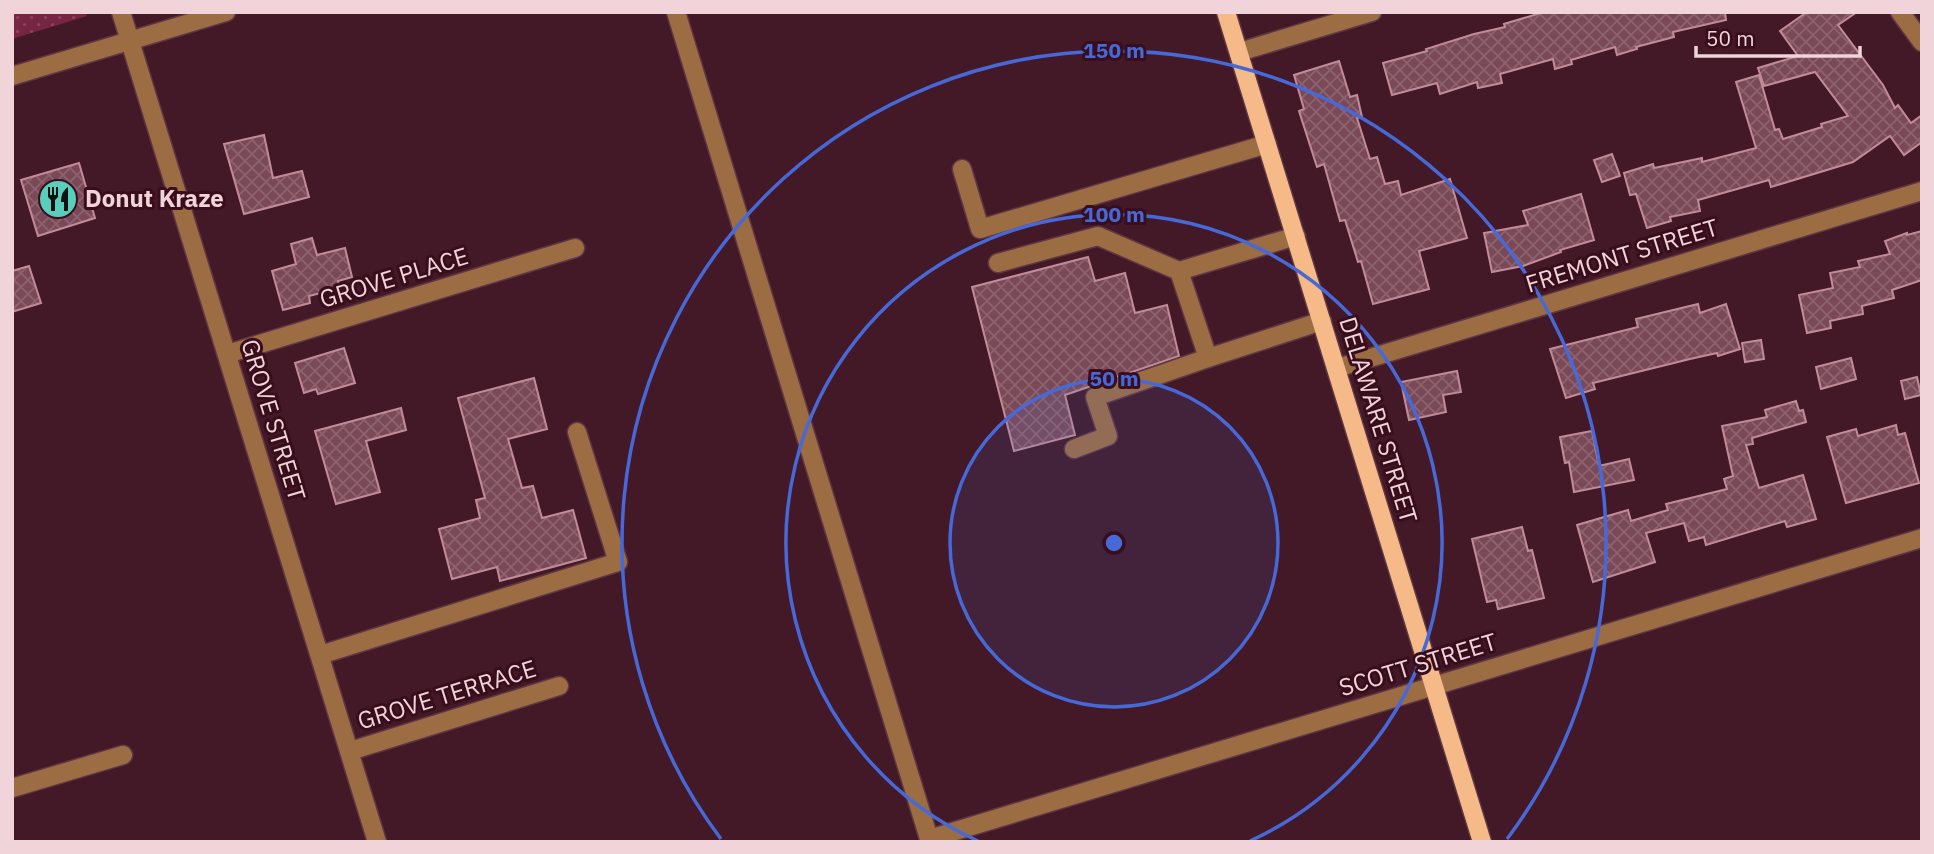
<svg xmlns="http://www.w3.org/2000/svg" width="1934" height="854" font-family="'IBM Plex Sans',sans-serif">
	<defs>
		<pattern id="green-dots" width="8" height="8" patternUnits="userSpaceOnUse" patternTransform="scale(1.75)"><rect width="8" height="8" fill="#762542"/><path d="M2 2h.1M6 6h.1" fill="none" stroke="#8a445d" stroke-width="1.8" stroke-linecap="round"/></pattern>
		<pattern id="building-cross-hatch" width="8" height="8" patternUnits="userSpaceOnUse" patternTransform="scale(1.75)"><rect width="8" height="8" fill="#7a4957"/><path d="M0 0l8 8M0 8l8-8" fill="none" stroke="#8d626f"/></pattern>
	</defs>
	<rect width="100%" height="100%" fill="#431827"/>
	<!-- green -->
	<polygon fill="url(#green-dots)" points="12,12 85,12 87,16 12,39"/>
	<!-- building -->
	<g fill="url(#building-cross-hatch)" stroke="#c28b99" stroke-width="2">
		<polygon points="1544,12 1725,12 1726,20 1673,32 1674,37 1636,47 1637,49 1617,55 1615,47 1571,60 1572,64 1555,69 1553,59 1500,74 1502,83 1478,88 1477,82 1440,94 1437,83 1392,95 1383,63 1427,51 1426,49 1474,34 1505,27 1504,24"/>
		<polygon points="1807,12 1857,12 1838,25 1883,85 1895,108 1898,105 1911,123 1922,115 1922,142 1904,155 1890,136 1853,162 1771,187 1769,180 1698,200 1700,211 1670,217 1671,221 1647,228 1636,194 1630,195 1624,173 1653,164 1654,168 1702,158 1702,162 1756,148 1736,82 1759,75 1775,130 1779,129 1783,139 1822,127 1821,124 1848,116 1815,72 1764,86 1758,68 1798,56 1780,31"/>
		<polygon points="1339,61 1350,97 1357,95 1362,117 1357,118 1370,159 1377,157 1385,184 1398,181 1401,195 1450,179 1467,238 1419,251 1429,289 1373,304 1361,261 1358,262 1345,220 1340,221 1324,164 1317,167 1299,111 1304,109 1294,75"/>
		<polygon points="264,135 273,178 302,171 309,197 244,214 224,144"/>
		<polygon points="1612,154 1620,176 1602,182 1594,160"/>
		<polygon points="79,163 95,218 38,236 21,180"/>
		<polygon points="1581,194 1594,240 1560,250 1561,252 1523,266 1492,272 1484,233 1528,225 1523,211"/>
		<polygon points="1922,231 1922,280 1892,290 1894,298 1862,306 1863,314 1830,321 1831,328 1807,333 1799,295 1833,288 1830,273 1860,267 1858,261 1890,254 1885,241 1907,233 1907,235"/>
		<polygon points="312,238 317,255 345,248 352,277 338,281 340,288 309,296 310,303 283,310 272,271 296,264 291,244"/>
		<polygon points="1088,257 1095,281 1125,273 1135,313 1167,305 1179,356 1065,395 1075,435 1014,451 972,287"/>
		<polygon points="29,266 41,303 12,312 12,271"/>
		<polygon points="1698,304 1700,313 1726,304 1740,349 1718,356 1717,353 1690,359 1593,383 1595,389 1566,398 1550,349 1638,327 1636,319"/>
		<polygon points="1761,340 1764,359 1745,362 1742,343"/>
		<polygon points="344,348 355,383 318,394 316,389 304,393 295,363"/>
		<polygon points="1851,358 1856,379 1821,389 1816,367"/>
		<polygon points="1457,371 1461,392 1443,395 1446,412 1409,420 1401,382"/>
		<polygon points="1917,377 1921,395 1905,399 1901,381"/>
		<polygon points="534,378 547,429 508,439 522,488 533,486 542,518 573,510 586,558 500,581 497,567 452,579 439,529 480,518 476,500 485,498 458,398"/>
		<polygon points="1796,401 1799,411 1803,410 1806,422 1752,438 1753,444 1746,445 1759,488 1803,475 1816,519 1787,527 1785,521 1706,545 1704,537 1689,541 1684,523 1646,533 1655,562 1593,582 1577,525 1628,510 1631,521 1668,510 1666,504 1727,489 1724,479 1733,476 1722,426 1767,417 1765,410"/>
		<polygon points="401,408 406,430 366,441 380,492 336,504 315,431"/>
		<polygon points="1896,425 1898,435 1905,433 1919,483 1846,503 1827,437 1856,429 1858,436"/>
		<polygon points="1592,431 1599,466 1629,459 1634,480 1574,492 1569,462 1565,463 1560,437"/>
		<polygon points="1522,527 1528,551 1532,550 1544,598 1498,609 1496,600 1487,602 1472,539"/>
	</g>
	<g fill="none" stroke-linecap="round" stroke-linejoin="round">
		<defs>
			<g id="minor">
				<polyline points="121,12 377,842"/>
				<polyline points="676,12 930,842"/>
				<polyline points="1900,12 1922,42"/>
				<polyline points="1239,52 1372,12"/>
				<polyline points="12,76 226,12"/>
				<polyline points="962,169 980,229 1267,144"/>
				<polyline points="1296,236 1179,271 1208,358 1322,321"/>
				<polyline points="998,263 1098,236 1179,271"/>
				<polyline points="227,354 575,248"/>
				<polyline points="1337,368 1922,191"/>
				<polyline points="1074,449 1108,436 1095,397 1208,358"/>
				<polyline points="320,655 618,562 577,432"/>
				<polyline points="350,751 559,686"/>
				<polyline points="12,788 123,755"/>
				<polyline points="929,839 1922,538"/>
			</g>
			<polyline id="major" points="1226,12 1482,842"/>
		</defs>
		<!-- minor casing -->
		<use href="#minor" stroke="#5f3644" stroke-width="21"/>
		<!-- major casing -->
		<use href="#major" stroke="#5f3644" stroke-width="21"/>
		<!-- minor -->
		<use href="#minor" stroke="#9c6d43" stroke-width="18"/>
		<!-- major -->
		<use href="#major" stroke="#f5ba88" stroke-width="18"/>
	</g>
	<!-- distance rings -->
	<circle cx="1114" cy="543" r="164" fill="#4769d8" fill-opacity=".12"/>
	<g fill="none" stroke="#4769d8" stroke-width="3.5">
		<circle cx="1114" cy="543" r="164"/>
		<path d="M978 841A328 328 0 1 1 1250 841"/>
		<path d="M721 839A492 492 0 1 1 1507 839"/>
	</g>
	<!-- icons -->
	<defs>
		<symbol id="restaurant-disc" viewBox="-11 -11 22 22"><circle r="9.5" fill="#5acebc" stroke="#380e1d"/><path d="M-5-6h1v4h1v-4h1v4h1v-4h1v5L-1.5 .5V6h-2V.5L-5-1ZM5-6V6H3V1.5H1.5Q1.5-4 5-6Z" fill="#111"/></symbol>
	</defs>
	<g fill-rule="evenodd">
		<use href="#restaurant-disc" x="36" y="177" width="44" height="44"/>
	</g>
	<g text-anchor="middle" stroke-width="6" stroke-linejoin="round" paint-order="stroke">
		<!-- poi labels -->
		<g font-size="24" font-weight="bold" fill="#f1d3da" stroke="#380e1d" text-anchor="start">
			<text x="85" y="207">Donut Kraze</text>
		</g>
		<!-- street labels -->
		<g font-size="24" fill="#f1d3da" stroke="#380e1d">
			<text transform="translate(1622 256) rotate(-17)" y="8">FREMONT STREET</text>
			<text transform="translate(394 278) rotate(-17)" y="8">GROVE PLACE</text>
			<text transform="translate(273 420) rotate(73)" y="8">GROVE STREET</text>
			<text transform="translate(1378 420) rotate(73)" y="8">DELAWARE STREET</text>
			<text transform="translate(1418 665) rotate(-17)" y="8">SCOTT STREET</text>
			<text transform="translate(447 695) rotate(-17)" y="8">GROVE TERRACE</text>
		</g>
	</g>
	<circle cx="1114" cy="543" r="10" fill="#4769d8" stroke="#380e1d" stroke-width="3.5"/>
	<g font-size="21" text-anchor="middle" font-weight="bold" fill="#4769d8" stroke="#380e1d" stroke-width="6" stroke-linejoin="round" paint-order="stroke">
		<text x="1114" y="58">150 m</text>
		<text x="1114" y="222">100 m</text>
		<text x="1114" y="386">50 m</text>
	</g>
	<!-- border -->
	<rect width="1934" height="854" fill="none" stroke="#f1d3da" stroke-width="28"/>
	<!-- scale -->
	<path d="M1696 46v10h164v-10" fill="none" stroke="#f1d3da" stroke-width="3.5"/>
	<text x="1706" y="46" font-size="21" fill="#f1d3da" stroke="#380e1d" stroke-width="5" paint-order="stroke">50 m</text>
</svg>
